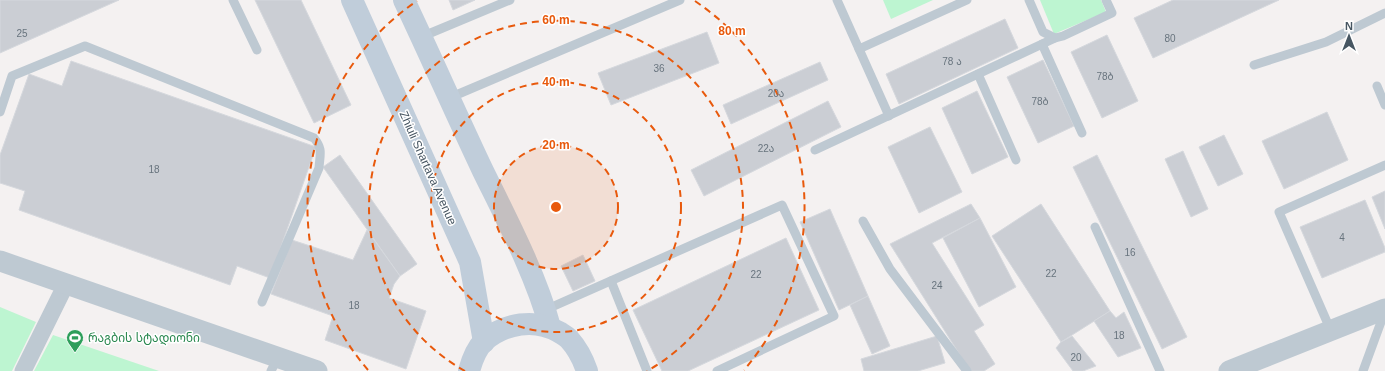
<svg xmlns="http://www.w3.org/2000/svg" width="1385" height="371" font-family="Helvetica,'Noto Sans Georgian',sans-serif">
	<rect width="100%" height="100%" fill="#f4f1f1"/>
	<!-- green -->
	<g fill="#bdf5d1">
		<polygon points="883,0 933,0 891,19"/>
		<polygon points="1040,0 1101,0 1106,12 1054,34"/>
		<polygon points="0,307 36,322 12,371 0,371"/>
		<polygon points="53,335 159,371 34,371"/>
	</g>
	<!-- building -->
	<g fill="#cbced4" stroke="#d5d8dd">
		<polygon points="0,0 119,0 0,53"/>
		<polygon points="255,0 301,0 351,105 314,123"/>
		<polygon points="449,0 475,0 453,10"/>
		<polygon points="1173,0 1279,0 1153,58 1134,18"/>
		<polygon points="1005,19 1018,48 899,104 886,74"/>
		<polygon points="707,32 719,63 611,105 598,73"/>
		<polygon points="1107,35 1138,101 1102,118 1071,52"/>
		<polygon points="1043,60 1074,126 1038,143 1007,77"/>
		<polygon points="71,61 316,147 270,278 237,266 230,285 19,210 25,191 0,183 0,155 29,74 62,86"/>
		<polygon points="820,62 828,80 731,124 723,105"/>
		<polygon points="977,91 1008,157 972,174 942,108"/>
		<polygon points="828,101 841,127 704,196 691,170"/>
		<polygon points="1327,112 1348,160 1284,189 1262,141"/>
		<polygon points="930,127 962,192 919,213 888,147"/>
		<polygon points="1224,135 1243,174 1218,186 1199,147"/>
		<polygon points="1183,151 1208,209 1191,217 1165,159"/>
		<polygon points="340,155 417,264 400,276 323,167"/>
		<polygon points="1097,155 1187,337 1162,349 1073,167"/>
		<polygon points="1385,191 1385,229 1372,197"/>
		<polygon points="1365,200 1385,248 1385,252 1322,278 1300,227"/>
		<polygon points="971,204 980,218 932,243 984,325 974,331 995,364 984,371 970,371 890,244"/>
		<polygon points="1041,204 1110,311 1061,342 992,236"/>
		<polygon points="830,209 868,296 839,310 800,222"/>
		<polygon points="980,218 1016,287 979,307 943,238"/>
		<polygon points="367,230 400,276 394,284 389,298 426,311 406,369 325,340 333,316 271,294 292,240 353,260"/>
		<polygon points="786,238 819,310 688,371 662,371 633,310"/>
		<polygon points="583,255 595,281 573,291 561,266"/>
		<polygon points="868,296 890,346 872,354 850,305"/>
		<polygon points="1110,311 1116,318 1124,312 1141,348 1118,357 1094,321"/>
		<polygon points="937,336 945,363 918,371 864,371 861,359"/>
		<polygon points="1072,336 1096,366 1083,371 1073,371 1056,348 1061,342"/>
	</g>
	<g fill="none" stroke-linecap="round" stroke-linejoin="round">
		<!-- service -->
		<g stroke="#bec9d2" stroke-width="9">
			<polyline points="233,0 257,50"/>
			<polyline points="837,0 859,49 967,0"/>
			<polyline points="1029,0 1043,32 1055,38 1063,36 1112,13 1106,0"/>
			<polyline points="421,37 510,0"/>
			<polyline points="1042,44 1082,133"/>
			<polyline points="859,49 889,116"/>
			<polyline points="1254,65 1326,42 1385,13"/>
			<polyline points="978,74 1016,160"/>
			<polyline points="1377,86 1385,105"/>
			<polyline points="449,98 680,0"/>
			<path d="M 0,112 L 12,76 L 85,46 L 314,138 C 323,149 320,154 319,168 L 262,302"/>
			<polyline points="815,150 1055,38"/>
			<polyline points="863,221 890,269 967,371"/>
			<polyline points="1095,227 1160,371"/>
			<polyline points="611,281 647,371"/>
			<polyline points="545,310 782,205 834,316 717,371"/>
			<polyline points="1331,331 1279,212 1385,165"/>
			<polyline points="271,371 278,357"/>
			<polyline points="1363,371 1385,311"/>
		</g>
		<!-- minor -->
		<polyline stroke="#bec9d2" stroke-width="17" points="23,371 66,284"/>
		<!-- tertiary -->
		<g stroke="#bec9d2" stroke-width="21">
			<polyline points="0,261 317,371"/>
			<polyline points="1229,371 1385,309"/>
		</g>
		<!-- secondary -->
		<g stroke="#c0cdda" stroke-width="22">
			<polyline points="352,0 470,262 484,342"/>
			<path d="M 404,0 C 431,57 456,114 483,171 C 507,220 536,275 550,327"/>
			<path d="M 469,371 C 472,360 476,349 484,341 C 505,323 535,318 559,332 C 562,334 566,336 569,339 C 578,349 583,359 587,371"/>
		</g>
	</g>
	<!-- distance rings -->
	<circle cx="556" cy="207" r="62" fill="#e8590c" fill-opacity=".12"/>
	<g fill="none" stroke="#e8590c" stroke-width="2" stroke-dasharray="7 5">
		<circle cx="556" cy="207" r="62"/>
		<circle cx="556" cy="207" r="125"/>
		<path d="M465 371A187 187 0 1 1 647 371"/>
		<path d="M368 370A249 249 0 0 1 417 1M695 1A249 249 0 0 1 744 370"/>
	</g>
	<!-- icons -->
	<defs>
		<symbol id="stadium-pin" viewBox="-11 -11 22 30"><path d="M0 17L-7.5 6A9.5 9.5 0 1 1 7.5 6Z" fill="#2e9e5b" stroke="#fff"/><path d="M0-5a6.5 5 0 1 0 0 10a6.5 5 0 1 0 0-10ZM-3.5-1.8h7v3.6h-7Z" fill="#fff"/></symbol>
	</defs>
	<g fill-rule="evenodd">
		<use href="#stadium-pin" x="65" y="328" width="20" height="27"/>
	</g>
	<g text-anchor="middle" stroke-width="3" stroke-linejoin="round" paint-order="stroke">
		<!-- number labels -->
		<g font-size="10" fill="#68747e">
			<text x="22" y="37">25</text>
			<text x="1170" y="42">80</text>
			<text x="952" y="65">78 ა</text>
			<text x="659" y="72">36</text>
			<text x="1105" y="80">78ბ</text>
			<text x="776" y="97">20ა</text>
			<text x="1040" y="105">78ბ</text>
			<text x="766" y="152">22ა</text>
			<text x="154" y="173">18</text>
			<text x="1342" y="241">4</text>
			<text x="1130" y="256">16</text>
			<text x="1051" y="277">22</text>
			<text x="756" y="278">22</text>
			<text x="937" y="289">24</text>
			<text x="354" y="309">18</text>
			<text x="1119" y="339">18</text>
			<text x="1076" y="361">20</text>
		</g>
		<!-- street labels -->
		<g font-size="12" fill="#475662" stroke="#fff">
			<text transform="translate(428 168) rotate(66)" y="4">Zhiuli Shartava Avenue</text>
		</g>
		<!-- leisure labels -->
		<g font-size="12" fill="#27864d" stroke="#fff" text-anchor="start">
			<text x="88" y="342">რაგბის სტადიონი</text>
		</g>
	</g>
	<circle cx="556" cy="207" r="6" fill="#e8590c" stroke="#fff" stroke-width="2"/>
	<g font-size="12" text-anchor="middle" font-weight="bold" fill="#e8590c" stroke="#fff" stroke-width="3" stroke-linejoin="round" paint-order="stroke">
		<text x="556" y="24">60 m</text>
		<text x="732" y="35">80 m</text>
		<text x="556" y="86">40 m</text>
		<text x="556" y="149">20 m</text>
	</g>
	<!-- north arrow -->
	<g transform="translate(1349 36)" stroke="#ffffff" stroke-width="3" paint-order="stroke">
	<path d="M0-3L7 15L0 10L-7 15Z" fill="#475662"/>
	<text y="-6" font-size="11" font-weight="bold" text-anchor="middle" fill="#475662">N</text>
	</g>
</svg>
